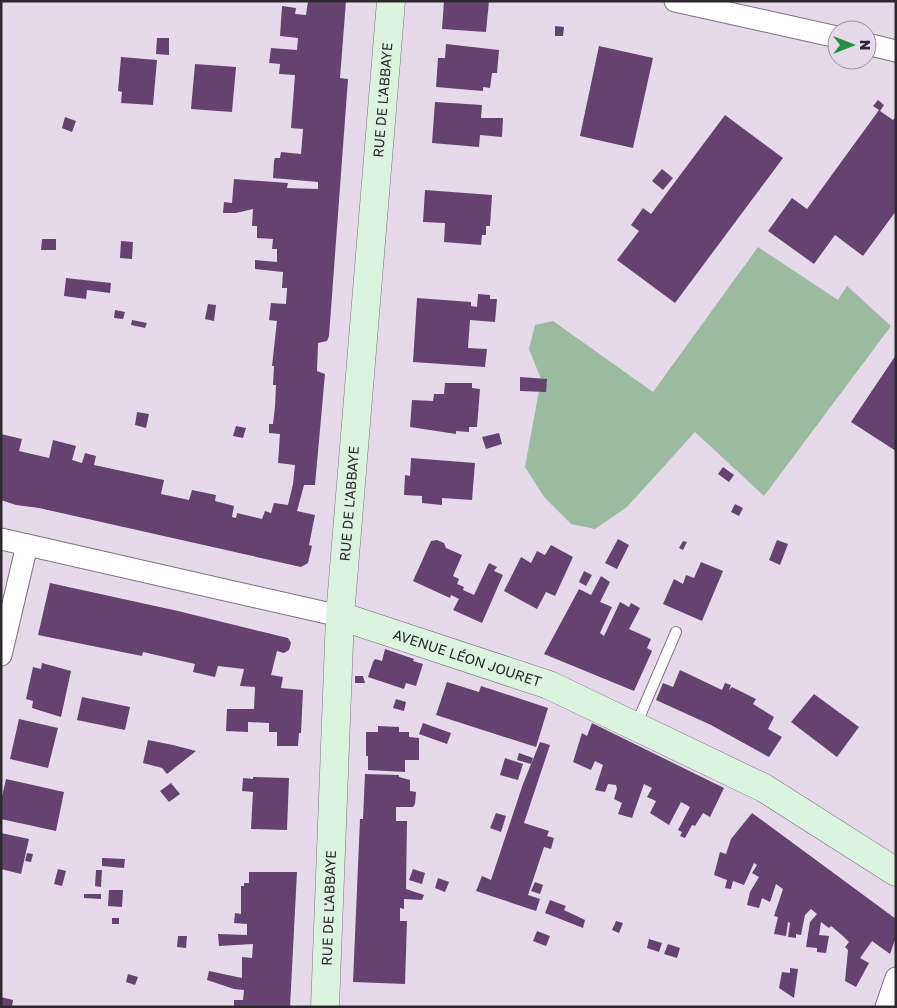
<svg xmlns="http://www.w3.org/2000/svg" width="897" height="1008" font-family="'Golos Text',sans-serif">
	<rect width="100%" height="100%" fill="#e6daea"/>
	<!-- green -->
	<polygon fill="#9cbaa0" points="758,247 838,300 847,286 891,326 764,496 695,432 627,507 595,529 571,524 544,497 525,467 541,379 529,349 535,325 553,321 653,392"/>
	<!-- building -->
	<g fill="#64436f">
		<polygon points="308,1 346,1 340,78 348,79 329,336 327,341 318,343 317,371 325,374 315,485 304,485 297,511 315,515 309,545 312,546 308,563 301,567 39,508 16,505 1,500 1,434 22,439 19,451 49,458 53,440 76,446 72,460 82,463 85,453 96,456 94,465 164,480 161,494 189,500 192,490 216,495 215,501 234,506 232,517 236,518 237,513 262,519 265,511 271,513 274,503 288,505 293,484 295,465 278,463 280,434 269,433 269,424 273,424 275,407 276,385 273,385 274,366 272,366 277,321 269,320 271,303 286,304 287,288 282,288 283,272 255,269 255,260 277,262 277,249 272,249 273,239 257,238 257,226 252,226 253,209 236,213 223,213 224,202 232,203 234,179 288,183 287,188 318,189 318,182 273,178 274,161 275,158 280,158 281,152 301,154 303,129 291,128 295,75 279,74 280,64 269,63 271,48 297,50 298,38 280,36 282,6 296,8 295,14 306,15"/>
		<polygon points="444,1 489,1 486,32 442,29"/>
		<polygon points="555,26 564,27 563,36 555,36"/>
		<polygon points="157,38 169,38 169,55 156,54"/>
		<polygon points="446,44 499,50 497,73 492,73 490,88 483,87 483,91 436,87 438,58 445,58"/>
		<polygon points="599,46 653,58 633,148 580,136"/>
		<polygon points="121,57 157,60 153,105 121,103 122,92 118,91"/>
		<polygon points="195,64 236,67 232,112 191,109"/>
		<polygon points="878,100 884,105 880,111 893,120 896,116 896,211 863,256 835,235 814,264 768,231 792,198 807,209 879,110 873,106"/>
		<polygon points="435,102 482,105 481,118 503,118 502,137 480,135 479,147 432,143"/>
		<polygon points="725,115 783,158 675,303 617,260 639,231 631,225 643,208 651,214"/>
		<polygon points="65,117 76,121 72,132 62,128"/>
		<polygon points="662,169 673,178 663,190 652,181"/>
		<polygon points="425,190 492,195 490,226 486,226 486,235 482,235 481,245 444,242 445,223 423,222"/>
		<polygon points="42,239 56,239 56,250 41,250"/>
		<polygon points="121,241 133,242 132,259 120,258"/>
		<polygon points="66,278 111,283 110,293 87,290 86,299 64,296"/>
		<polygon points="478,294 490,295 490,299 497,299 495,322 470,320 468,348 487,349 485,367 413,362 417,298 471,302 471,306 477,307"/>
		<polygon points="208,304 216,305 214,321 205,319"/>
		<polygon points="115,310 125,312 123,319 114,318"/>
		<polygon points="132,320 147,323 145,328 131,325"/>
		<polygon points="896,355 896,451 851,422"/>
		<polygon points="520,377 547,379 546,392 520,391"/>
		<polygon points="445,383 472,383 472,388 480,389 477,427 469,427 469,432 456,431 456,434 410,427 412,400 433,401 434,394 444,394"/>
		<polygon points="137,412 149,414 146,428 135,425"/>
		<polygon points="236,426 246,428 243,438 233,436"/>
		<polygon points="499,433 502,444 486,449 482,437"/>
		<polygon points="411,458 475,463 472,500 442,498 442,505 422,503 422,496 404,495 405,475 410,476"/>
		<polygon points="723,467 734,475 729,482 718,474"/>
		<polygon points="735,504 743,508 739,516 731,512"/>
		<polygon points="618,539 629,545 617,569 605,563"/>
		<polygon points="437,540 444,543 446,548 462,555 453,576 459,579 457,584 464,587 463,590 474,595 489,563 497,567 494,571 503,575 482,623 453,610 459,599 451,595 450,598 413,581 431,541"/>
		<polygon points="777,540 788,544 780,565 769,560"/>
		<polygon points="683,541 687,542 683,550 679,548"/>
		<polygon points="551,545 573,557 555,596 546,592 537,609 504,591 521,557 531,563 537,551 545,555"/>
		<polygon points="701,562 723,571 702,621 663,604 674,579 683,584 686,575 694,578"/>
		<polygon points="584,571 592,575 586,586 579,582"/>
		<polygon points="601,576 610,582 600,602 612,607 600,633 604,636 620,602 629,607 631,603 640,608 629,629 651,639 647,648 652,651 634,691 544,654 579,589 591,595"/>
		<polygon points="50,583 178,611 288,638 291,643 289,650 284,653 277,651 271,675 283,677 281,688 303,690 301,733 299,733 298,746 277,746 277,732 269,732 269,723 248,722 248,732 226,731 227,709 254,709 255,687 240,686 244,669 218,666 215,677 193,672 195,664 143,652 142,656 38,635"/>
		<polygon points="385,649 414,659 413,661 423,664 416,686 406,683 404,689 368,677 373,662 375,659 382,661"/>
		<polygon points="42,663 71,671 61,717 32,708 33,701 26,699 33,667 41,669"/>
		<polygon points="680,670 722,690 725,683 731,685 729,690 732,687 756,699 753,704 774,717 768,729 782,737 769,757 711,725 656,700 663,683 673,687"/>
		<polygon points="355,676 363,676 365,683 355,683"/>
		<polygon points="447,682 479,692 481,686 548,708 536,747 436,715"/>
		<polygon points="814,694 859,727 837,757 791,722"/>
		<polygon points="82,697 130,707 125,730 77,720"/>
		<polygon points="396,699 406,702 404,711 393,708"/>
		<polygon points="19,719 58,728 48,768 10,759"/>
		<polygon points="423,723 451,733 447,744 419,734"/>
		<polygon points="592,723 724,788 710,817 703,813 695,826 692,825 685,838 680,836 682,832 678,830 690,807 681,802 669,825 650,813 656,801 647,797 652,788 644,784 632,818 618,814 622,803 614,799 617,789 616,785 608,784 605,792 595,790 603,765 595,761 591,770 573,762 582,733 587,736"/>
		<polygon points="378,726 399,727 399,732 409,732 409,737 419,738 419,760 405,760 405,772 368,770 368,756 366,756 366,732 378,732"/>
		<polygon points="148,740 173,745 196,751 167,774 162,768 143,763"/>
		<polygon points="540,742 550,745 524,823 549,831 547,836 554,838 551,849 544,847 528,895 540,899 536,911 476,891 482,876 491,880 523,784"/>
		<polygon points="519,753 533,758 531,764 517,760"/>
		<polygon points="505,758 523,764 518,780 500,775"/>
		<polygon points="365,774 399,775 399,777 410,780 410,791 416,792 415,804 413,807 396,807 396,821 407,821 406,889 424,895 422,900 404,899 404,909 400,908 400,921 407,921 405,984 353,982 360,819 363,819"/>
		<polygon points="253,777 289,778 287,830 251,829 253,792 242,791 243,778 253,779"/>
		<polygon points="6,779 64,792 56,831 1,819 1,801"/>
		<polygon points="171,783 180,794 169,802 160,791"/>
		<polygon points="496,813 506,816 501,832 490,828"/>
		<polygon points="752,813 896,919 896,937 890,954 872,941 860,958 869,963 856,987 845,981 848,950 845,947 849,942 843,936 831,926 829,928 821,922 819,935 829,936 826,953 817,952 817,948 806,947 810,922 817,914 811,909 805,915 801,935 796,934 796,938 788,937 790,923 788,922 786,936 774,934 778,917 774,916 783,889 776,884 770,902 762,898 759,908 747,905 750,892 759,877 752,873 757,865 754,863 744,885 733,881 731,889 725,888 727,880 714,875 720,852 726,854 731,839"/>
		<polygon points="1,833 29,839 21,874 1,869"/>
		<polygon points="27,853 33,854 31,862 25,861"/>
		<polygon points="102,858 125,859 124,868 102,866"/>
		<polygon points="58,869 66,871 62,886 54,884"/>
		<polygon points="413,869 425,873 422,884 409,880"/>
		<polygon points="96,870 102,870 101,887 95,886"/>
		<polygon points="249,872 297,872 290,1007 234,1007 234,1000 243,1000 244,990 234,989 207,980 209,971 242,978 242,957 252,958 253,944 219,946 218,934 247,935 247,924 234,923 235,913 241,914 241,886 244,886 244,883 249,883"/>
		<polygon points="438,878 449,882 445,892 435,888"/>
		<polygon points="535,882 543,885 540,894 531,891"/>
		<polygon points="109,890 123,890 122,907 108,906"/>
		<polygon points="84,894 101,894 101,899 84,898"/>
		<polygon points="550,900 566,906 564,910 585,920 583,928 545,913"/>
		<rect x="112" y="918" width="7" height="6"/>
		<polygon points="616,921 623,923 619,933 612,930"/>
		<polygon points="537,931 550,936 546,946 533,941"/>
		<polygon points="178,936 187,936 186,948 177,947"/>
		<polygon points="649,939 662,943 659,952 647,948"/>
		<polygon points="668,944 680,948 677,958 664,954"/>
		<polygon points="790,968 798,969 794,998 779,988 782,972 790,973"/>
		<polygon points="128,974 138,977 135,985 126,982"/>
		<polygon points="1,997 13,1000 12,1007 1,1007"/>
	</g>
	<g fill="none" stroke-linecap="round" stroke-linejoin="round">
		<defs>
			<polyline id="lane" points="636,725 676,632"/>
			<g id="street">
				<polyline points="675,1 837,37"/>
				<polyline points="867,44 896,51"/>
				<polyline points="1,539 340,616"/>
				<polyline points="1,655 27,545"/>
				<polyline points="886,1007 896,978"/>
			</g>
			<g id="secondary">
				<path id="s1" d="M 340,616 L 549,685 L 764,788 L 896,872"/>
				<path id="s2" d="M 325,1007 L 340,616 L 391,1"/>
			</g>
		</defs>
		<!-- lane casing -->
		<use href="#lane" stroke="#7c717f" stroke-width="12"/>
		<!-- street casing -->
		<use href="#street" stroke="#7c717f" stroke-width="23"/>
		<!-- secondary casing -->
		<use href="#secondary" stroke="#7c717f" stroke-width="29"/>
		<!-- lane -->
		<use href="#lane" stroke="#fff" stroke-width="10"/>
		<!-- street -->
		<use href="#street" stroke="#fff" stroke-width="21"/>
		<!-- secondary -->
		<use href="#secondary" stroke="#dcf3e0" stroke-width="28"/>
	</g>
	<g text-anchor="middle" stroke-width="5" stroke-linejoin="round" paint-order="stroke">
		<!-- street labels -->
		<g font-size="14" fill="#2c282e" stroke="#e6daea">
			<text dy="5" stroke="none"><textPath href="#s2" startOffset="909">RUE DE L'ABBAYE</textPath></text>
			<text dy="5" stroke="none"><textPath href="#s2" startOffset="504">RUE DE L'ABBAYE</textPath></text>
			<text dy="5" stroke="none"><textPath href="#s1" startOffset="134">AVENUE LÉON JOURET</textPath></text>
			<text dy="5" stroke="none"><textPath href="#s2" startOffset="99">RUE DE L'ABBAYE</textPath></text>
		</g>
	</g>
	<!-- border -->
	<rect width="897" height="1008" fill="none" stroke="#2c282e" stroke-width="5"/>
	<!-- north arrow -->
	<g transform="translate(852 45) rotate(90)"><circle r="24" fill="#e6daea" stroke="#9c939f"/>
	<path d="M0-4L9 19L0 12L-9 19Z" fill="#248d44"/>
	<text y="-8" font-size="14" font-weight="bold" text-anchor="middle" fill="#2c282e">N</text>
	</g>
</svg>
